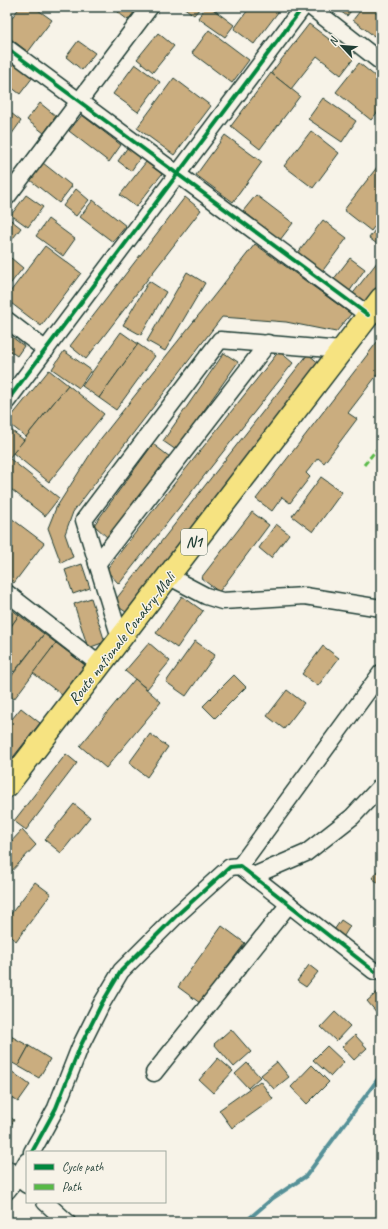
<svg xmlns="http://www.w3.org/2000/svg" width="388" height="1229" font-family="Caveat,sans-serif">
	<rect width="100%" height="100%" fill="#f7f3e8"/>
	<filter id="ink" filterUnits="userSpaceOnUse"><feTurbulence type="fractalNoise" baseFrequency=".025" numOctaves="2"/><feDisplacementMap in="SourceGraphic" scale="8" xChannelSelector="R" yChannelSelector="G"/><feConvolveMatrix kernelMatrix="1 2 1 2 8 2 1 2 1" color-interpolation-filters="sRGB"/></filter>
	<g filter="url(#ink)">
		<g fill="none" stroke-linecap="round" stroke-linejoin="round">
			<!-- stream -->
			<polyline stroke="#569198" stroke-width="4" points="245,1222 273,1198 306,1176 381,1075"/>
		</g>
		<!-- building -->
		<g fill="#caad7f" stroke="#1f3d34">
			<polygon points="20,7 34,7 52,20 28,52 7,36 7,24"/>
			<polygon points="111,7 138,7 128,20"/>
			<polygon points="183,7 201,7 194,15"/>
			<polygon points="206,7 210,7 234,25 225,37 198,18"/>
			<polygon points="250,7 282,7 254,44 234,29"/>
			<polygon points="334,7 354,7 347,16"/>
			<polygon points="363,7 381,7 381,27 374,36 353,20"/>
			<polygon points="309,24 354,58 341,75 317,56 291,89 271,73"/>
			<polygon points="209,30 249,60 232,83 192,53"/>
			<polygon points="158,33 174,46 153,72 137,59"/>
			<polygon points="78,41 95,53 82,70 66,57"/>
			<polygon points="7,58 33,77 20,94 7,84"/>
			<polygon points="359,63 381,81 381,108 371,120 336,92"/>
			<polygon points="135,64 160,82 138,112 113,94"/>
			<polygon points="271,73 300,96 260,149 231,126"/>
			<polygon points="174,78 211,106 174,155 137,128"/>
			<polygon points="323,98 356,121 342,142 308,119"/>
			<polygon points="40,103 56,116 44,133 27,120"/>
			<polygon points="11,113 21,121 9,138 7,136 7,119"/>
			<polygon points="82,115 121,145 109,162 69,131"/>
			<polygon points="311,131 339,153 313,188 284,166"/>
			<polygon points="225,135 262,162 233,202 196,175"/>
			<polygon points="130,144 143,154 131,171 118,161"/>
			<polygon points="146,162 162,174 136,207 120,195"/>
			<polygon points="381,162 381,218 371,231 344,210"/>
			<polygon points="43,163 72,186 59,203 30,180"/>
			<polygon points="76,189 89,200 76,216 63,206"/>
			<polygon points="26,195 43,207 28,227 11,215"/>
			<polygon points="256,195 293,223 280,240 243,211"/>
			<polygon points="185,197 201,210 86,359 70,346"/>
			<polygon points="93,200 126,226 113,242 80,217"/>
			<polygon points="7,217 21,228 7,246"/>
			<polygon points="48,219 75,239 63,256 36,236"/>
			<polygon points="323,220 347,238 321,273 297,254"/>
			<polygon points="381,222 381,247 369,238"/>
			<polygon points="255,244 351,314 336,332 286,322 222,317 73,512 65,534 73,557 61,563 48,528 56,508 98,442"/>
			<polygon points="45,246 81,273 41,326 7,300 7,296"/>
			<polygon points="381,257 381,287 366,307 351,296"/>
			<polygon points="11,258 23,268 7,288 7,263"/>
			<polygon points="350,258 365,269 349,292 333,280"/>
			<polygon points="187,272 205,283 165,351 147,341"/>
			<polygon points="149,281 166,292 141,335 123,325"/>
			<polygon points="121,332 138,344 99,398 82,386"/>
			<polygon points="8,334 24,346 17,356 7,349"/>
			<polygon points="381,337 381,370 348,413 357,419 324,463 318,458 306,473 310,477 290,503 282,497 272,511 256,499"/>
			<polygon points="138,344 155,356 116,410 99,398"/>
			<polygon points="64,351 91,370 79,388 52,369"/>
			<polygon points="279,351 293,363 119,584 106,570"/>
			<polygon points="224,353 238,362 176,450 163,441"/>
			<polygon points="308,354 321,365 130,615 113,603"/>
			<polygon points="49,370 68,385 26,437 7,422"/>
			<polygon points="68,385 104,414 49,482 13,453"/>
			<polygon points="7,427 24,440 9,458 59,498 45,516 7,486"/>
			<polygon points="153,444 170,457 109,539 94,525"/>
			<polygon points="321,477 342,492 313,532 292,516"/>
			<polygon points="252,512 269,525 219,592 201,578"/>
			<polygon points="7,515 44,543 14,583 7,578"/>
			<polygon points="276,524 289,534 271,558 259,548"/>
			<polygon points="82,564 90,588 73,594 65,570"/>
			<polygon points="182,596 203,611 177,648 156,633"/>
			<polygon points="91,598 105,642 88,648 74,604"/>
			<polygon points="7,606 19,615 7,632"/>
			<polygon points="19,615 44,634 14,672 7,667 7,650 8,648 7,647 7,632"/>
			<polygon points="44,634 56,643 14,699 7,693 7,682"/>
			<polygon points="195,641 215,655 186,696 166,682"/>
			<polygon points="56,643 85,665 62,695 33,673"/>
			<polygon points="149,643 170,661 147,689 125,671"/>
			<polygon points="323,646 339,658 318,686 302,674"/>
			<polygon points="234,675 246,687 215,718 203,706"/>
			<polygon points="135,679 161,702 106,768 80,746"/>
			<polygon points="287,690 304,703 284,729 267,716"/>
			<polygon points="21,708 40,723 7,765 7,725"/>
			<polygon points="150,734 168,747 147,777 129,763"/>
			<polygon points="66,754 77,763 26,830 14,821"/>
			<polygon points="74,804 90,817 61,853 45,840"/>
			<polygon points="22,830 36,845 7,876 7,846"/>
			<polygon points="381,866 381,885 372,878"/>
			<polygon points="35,882 51,894 16,941 7,934 7,919"/>
			<polygon points="341,920 350,926 342,939 332,933"/>
			<polygon points="222,926 245,943 200,1003 178,987"/>
			<polygon points="309,965 318,972 306,987 297,981"/>
			<polygon points="380,990 381,1012 378,1014 367,1001"/>
			<polygon points="335,1012 350,1026 336,1041 321,1027"/>
			<polygon points="231,1029 251,1052 234,1067 214,1044"/>
			<polygon points="7,1034 29,1046 18,1066 7,1060"/>
			<polygon points="355,1035 367,1048 354,1060 342,1047"/>
			<polygon points="29,1046 50,1059 39,1078 18,1066"/>
			<polygon points="327,1046 344,1062 331,1076 313,1060"/>
			<polygon points="218,1058 233,1071 213,1093 199,1080"/>
			<polygon points="277,1062 289,1077 274,1089 261,1075"/>
			<polygon points="247,1063 260,1077 248,1088 235,1074"/>
			<polygon points="312,1065 329,1082 307,1104 291,1087"/>
			<polygon points="7,1068 30,1085 18,1102 7,1094"/>
			<polygon points="260,1081 273,1099 232,1128 219,1110"/>
			<polygon points="7,1115 14,1120 7,1131"/>
		</g>
		<g fill="none" stroke-linecap="round" stroke-linejoin="round">
			<defs>
				<g id="minor">
					<polyline points="311,7 381,62"/>
					<polyline points="7,48 368,315"/>
					<polyline points="7,197 150,7"/>
					<polyline points="7,320 46,350"/>
					<polyline points="7,401 303,7"/>
					<polyline points="97,564 268,343"/>
					<polyline points="168,576 206,596 222,601 305,596 381,608"/>
					<polyline points="7,593 100,665"/>
					<polyline points="120,638 84,520 220,340 342,350"/>
					<polyline points="240,866 381,673"/>
					<polyline points="253,876 306,853 352,817 381,786"/>
					<polyline points="154,1073 289,904"/>
					<polyline points="32,1152 56,1108 80,1047 102,1003 121,971 177,915 230,867 240,866 374,971"/>
					<polyline points="7,1169 27,1185"/>
					<polyline points="7,1191 18,1177 27,1161"/>
					<polyline points="45,1202 67,1222"/>
				</g>
				<polyline id="highway" points="7,786 381,299"/>
			</defs>
			<!-- minor casing -->
			<use href="#minor" stroke="#1f3d34" stroke-width="19"/>
			<!-- highway casing -->
			<use href="#highway" stroke="#1f3d34" stroke-width="25"/>
			<!-- minor -->
			<use href="#minor" stroke="#f7f3e8" stroke-width="16"/>
			<!-- highway -->
			<use href="#highway" stroke="#f6e381" stroke-width="22"/>
			<!-- quiet -->
			<polyline stroke="#58b947" stroke-width="3" stroke-dasharray="6 3" stroke-linecap="butt" points="364,465 381,444"/>
			<defs>
				<g id="cycleway">
					<polyline points="7,48 368,315"/>
					<polyline points="7,401 303,7"/>
					<polyline points="32,1152 56,1108 80,1047 102,1003 121,971 177,915 230,867 240,866 374,971"/>
				</g>
			</defs>
			<!-- cycleway casing -->
			<use href="#cycleway" stroke="#f7f3e8" stroke-width="6"/>
			<!-- cycleway -->
			<use href="#cycleway" stroke="#00873e" stroke-width="4"/>
		</g>
	</g>
	<g text-anchor="middle" stroke-width="3" stroke-linejoin="round" paint-order="stroke">
		<!-- shield labels -->
		<rect fill="#f7f3e8" stroke="#60746a" stroke-width="1" x="181" y="529" width="26" height="26" rx="3"/>
		<g font-size="15" font-weight="bold" fill="#1f3d34">
			<text x="194" y="547">N1</text>
		</g>
		<!-- street labels -->
		<g font-size="16" fill="#1f3d34" stroke="#f7f3e8">
			<text transform="translate(121 638) rotate(-52)" y="6">Route nationale Conakry-Mali</text>
		</g>
	</g>
	<!-- margin -->
	<rect width="388" height="1229" fill="none" stroke="#f7f3e8" stroke-width="24"/>
	<rect x="12" y="12" width="364" height="1205" fill="none" stroke="#1f3d34" stroke-width="1.5" filter="url(#ink)"/>
	<!-- legend -->
	<rect x="26" y="1151" width="140" height="52" fill="#f7f3e8" stroke="#a1aaa0"/>
	<rect x="34" y="1164" width="20" height="6" fill="#00873e" stroke="#a1aaa0"/>
	<text x="62" y="1171" font-size="12" fill="#1f3d34">Cycle path</text>
	<rect x="34" y="1184" width="20" height="6" fill="#58b947" stroke="#a1aaa0"/>
	<text x="62" y="1191" font-size="12" fill="#1f3d34">Path</text>
	<!-- north arrow -->
	<g transform="translate(342 46) rotate(296)" stroke="#f7f3e8" stroke-width="3" paint-order="stroke">
	<path d="M0-3L7 15L0 10L-7 15Z" fill="#1f3d34"/>
	<text y="-6" font-size="11" font-weight="bold" text-anchor="middle" fill="#1f3d34">N</text>
	</g>
</svg>
